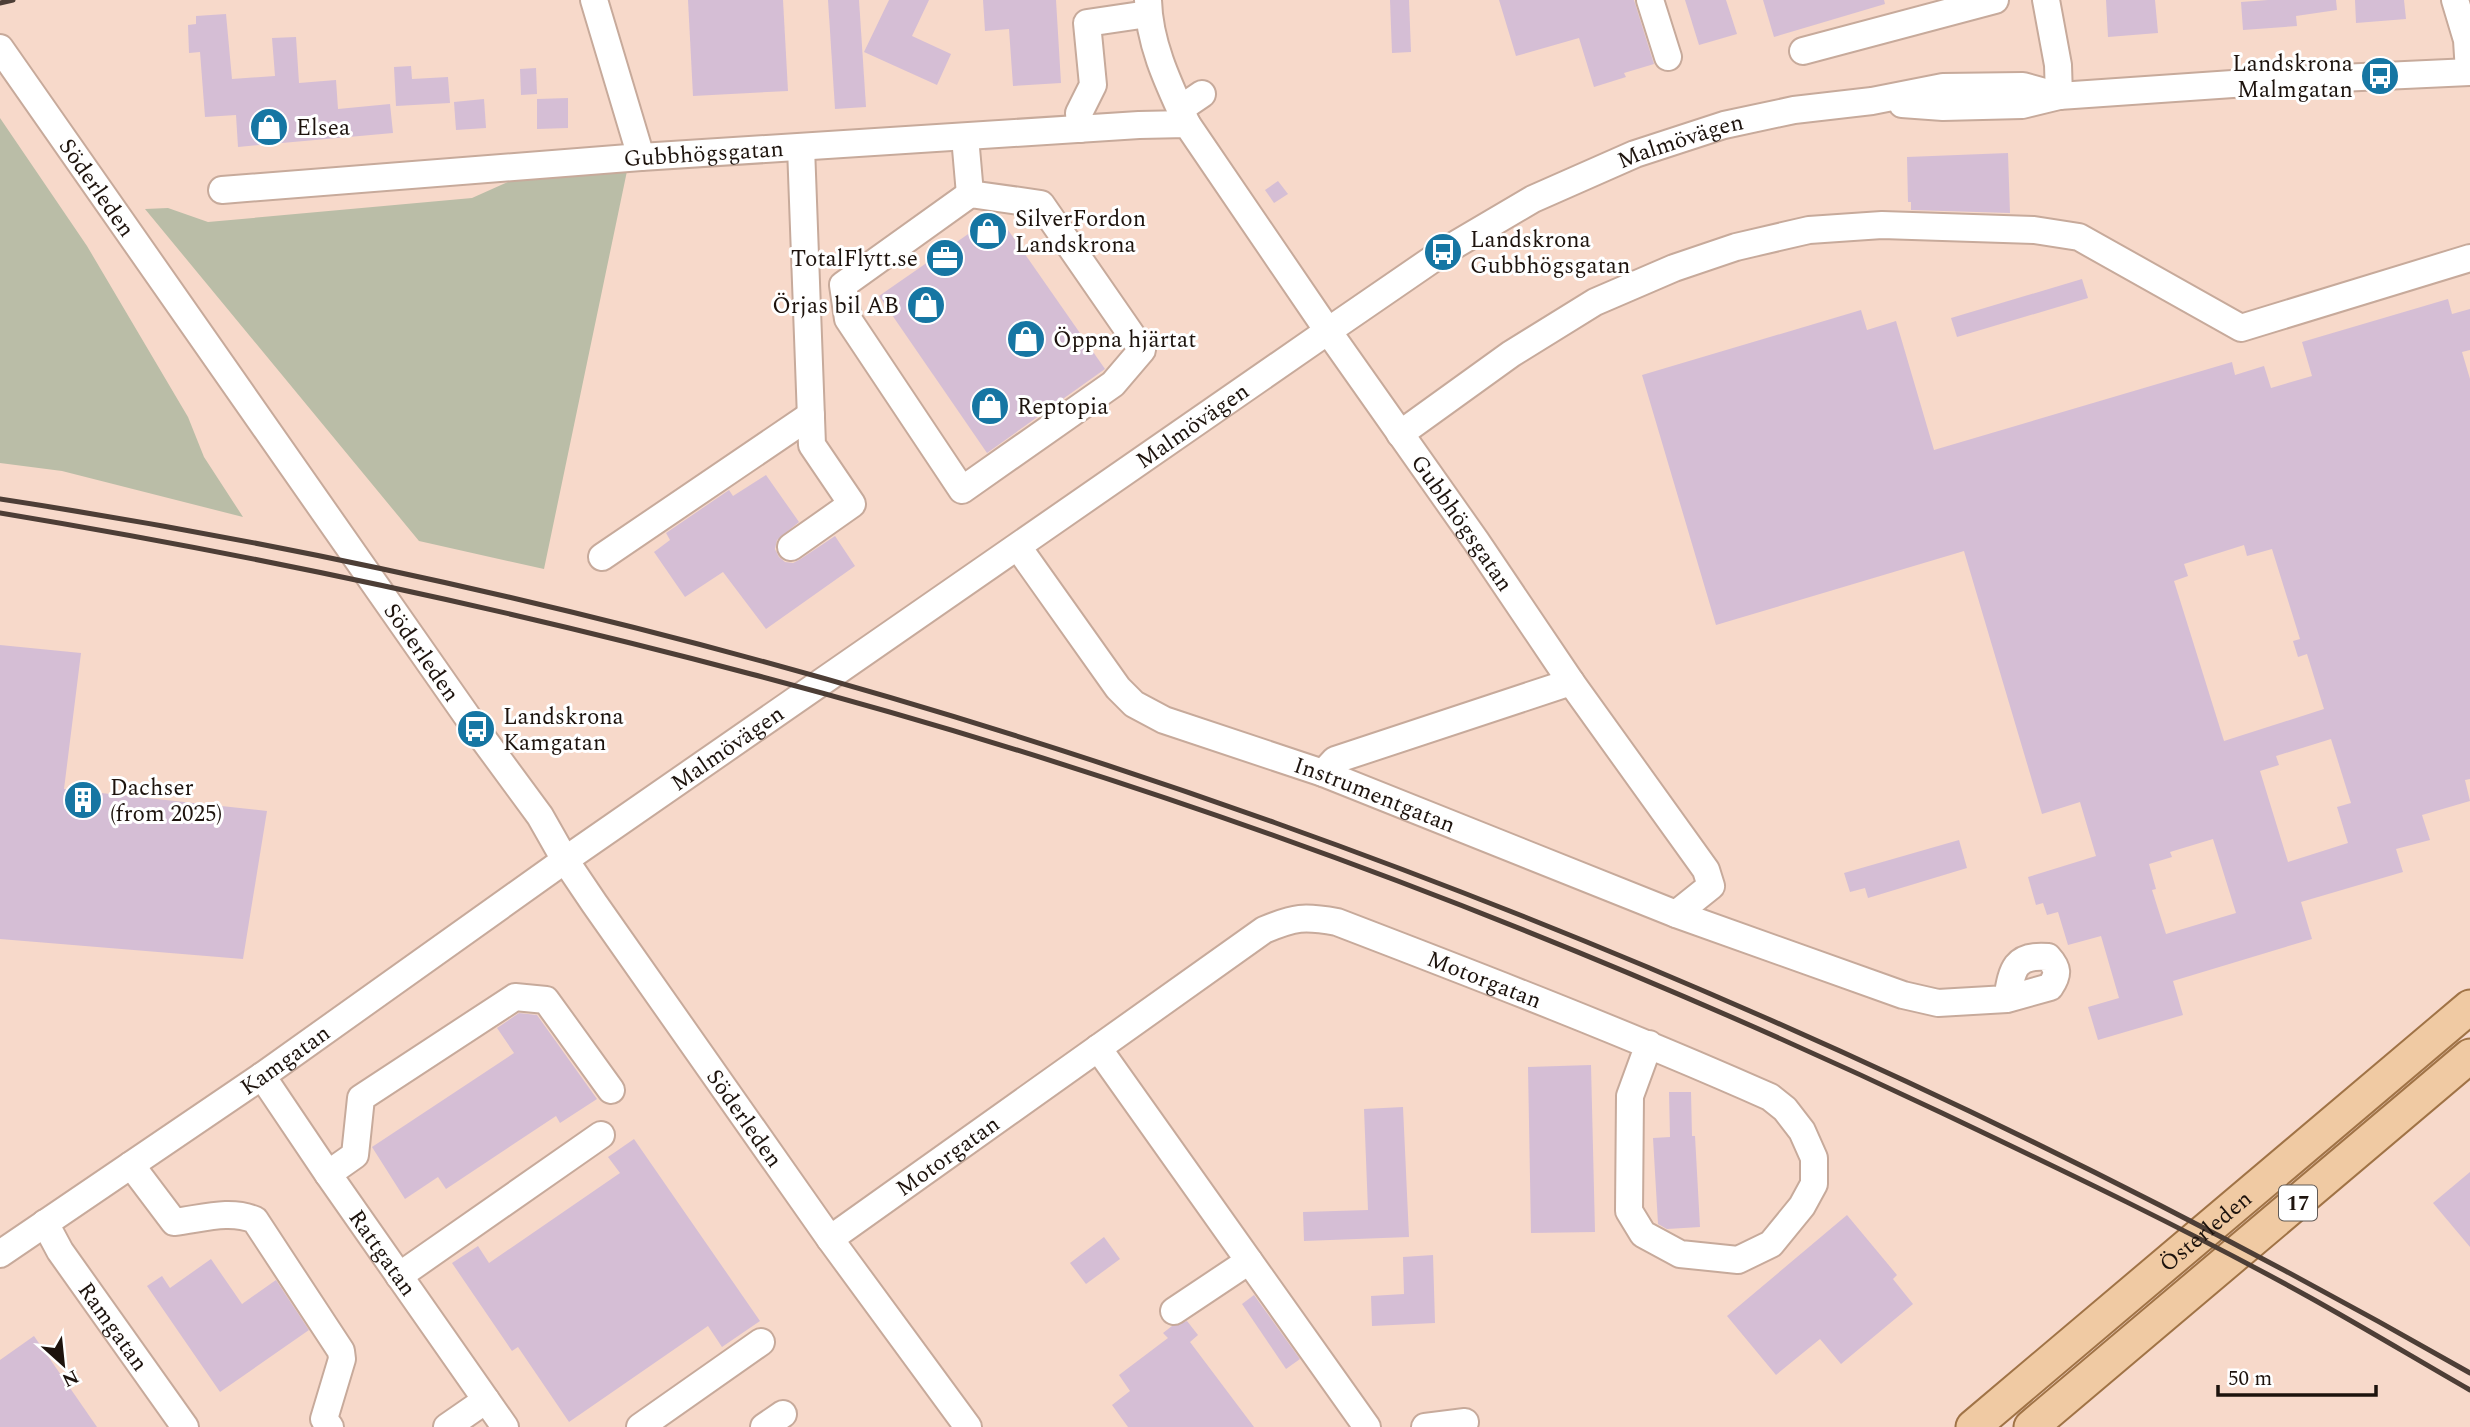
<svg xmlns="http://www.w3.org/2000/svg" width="2470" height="1427" font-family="Spectral,serif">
	<rect width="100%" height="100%" fill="#f7d9ca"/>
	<!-- green -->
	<g fill="#babda7">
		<polygon points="0,118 87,246 188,417 204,457 243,517 62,471 0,463"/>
		<polygon points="627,171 544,569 419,541 145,209 168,208 208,222 472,198 519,177"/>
	</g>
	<!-- building -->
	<g fill="#d5bed5" fill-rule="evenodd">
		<polygon points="688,0 783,0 788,91 693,96"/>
		<polygon points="828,0 859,0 866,107 835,109"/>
		<polygon points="889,0 929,0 912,36 951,54 937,85 864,52"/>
		<polygon points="983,0 1056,0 1061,83 1013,86 1009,29 985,31"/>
		<polygon points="1390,0 1409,0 1411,52 1392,53"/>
		<polygon points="1499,0 1634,0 1654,64 1624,73 1626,77 1594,87 1579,38 1516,56"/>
		<polygon points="1685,0 1726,0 1737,34 1699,45"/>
		<polygon points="1763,0 1884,0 1885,4 1774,37"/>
		<polygon points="2106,0 2155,0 2158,33 2108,37"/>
		<polygon points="2268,0 2336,0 2337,10 2296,16 2297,26 2243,30 2241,2"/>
		<polygon points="2355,0 2404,0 2406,19 2356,23"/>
		<polygon points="226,14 232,79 275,76 272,38 296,37 299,83 336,80 338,109 390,104 393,133 238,147 236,115 205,117 200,52 189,53 188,25 196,24 196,16"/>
		<polygon points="411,66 412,79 448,77 450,103 396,106 394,67"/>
		<polygon points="536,68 537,94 521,95 520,69"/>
		<polygon points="568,98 568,128 537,129 537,99"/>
		<polygon points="484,99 486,128 456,130 454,102"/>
		<polygon points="2008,153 2010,213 1911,210 1911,202 1908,202 1907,157"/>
		<polygon points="1278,181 1288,194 1274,203 1265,190"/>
		<polygon points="997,214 1105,369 987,453 879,296"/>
		<polygon points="2082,279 2088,298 1957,337 1951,318"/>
		<path d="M 2448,299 L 2452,314 L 2470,309 L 2470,350 L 2462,352 L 2470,379 L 2470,779 L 2465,780 L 2470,801 L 2422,815 L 2430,840 L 2396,849 L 2403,872 L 2301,902 L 2312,939 L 2173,981 L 2183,1015 L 2098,1040 L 2088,1007 L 2119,998 L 2101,936 L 2068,945 L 2058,912 L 2047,915 L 2043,903 L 2036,905 L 2028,877 L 2096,856 L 2080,802 L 2042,814 L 1964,551 L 1716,625 L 1642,375 L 1861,310 L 1867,330 L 1896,321 L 1934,450 L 2232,362 L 2235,375 L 2264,366 L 2271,388 L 2312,376 L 2302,342 ZM 2244,545 L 2247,556 L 2272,549 L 2300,639 L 2293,641 L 2298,657 L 2307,654 L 2324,709 L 2224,741 L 2174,581 L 2188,576 L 2184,564 ZM 2331,739 L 2351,803 L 2337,807 L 2348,843 L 2288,862 L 2260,771 L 2279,765 L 2276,756 ZM 2213,839 L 2236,913 L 2166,934 L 2152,890 L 2156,889 L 2149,864 L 2172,857 L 2170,852 Z"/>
		<polygon points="766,475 799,522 777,540 775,549 779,557 785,562 793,563 799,560 835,536 855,566 766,629 723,572 685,597 654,552 670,540 666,533 729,490 733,496"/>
		<polygon points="0,645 81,653 64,789 267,811 243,959 0,939"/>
		<polygon points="1959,840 1967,868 1868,898 1865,888 1850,892 1844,873"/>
		<polygon points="519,1013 537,1015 597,1099 560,1123 556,1116 446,1189 438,1177 405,1199 372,1147 514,1053 497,1028"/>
		<polygon points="1591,1065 1595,1232 1531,1233 1528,1067"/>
		<polygon points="1669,1092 1691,1092 1692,1136 1695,1136 1700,1227 1667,1229 1658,1224 1653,1138 1670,1137"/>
		<polygon points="1403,1107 1409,1237 1304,1241 1303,1212 1368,1210 1364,1109"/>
		<polygon points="634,1139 760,1321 722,1347 708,1326 569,1422 518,1347 512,1351 452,1263 478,1246 489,1263 620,1173 608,1157"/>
		<polygon points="2470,1172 2470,1247 2433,1203"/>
		<polygon points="1847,1215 1897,1275 1893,1279 1913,1304 1841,1364 1820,1339 1776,1375 1727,1316"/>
		<polygon points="1104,1237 1120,1259 1086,1284 1070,1263"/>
		<polygon points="1433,1255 1435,1323 1372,1326 1371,1296 1404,1294 1403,1257"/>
		<polygon points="211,1259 242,1304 276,1280 309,1330 220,1392 147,1286 162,1276 170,1288"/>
		<polygon points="1254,1295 1300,1359 1286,1369 1242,1304"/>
		<polygon points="1187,1321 1198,1335 1190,1342 1254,1427 1128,1427 1112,1405 1130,1391 1119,1375 1168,1338 1163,1333 1172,1326"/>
		<polygon points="34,1336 97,1427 0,1427 0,1360"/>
	</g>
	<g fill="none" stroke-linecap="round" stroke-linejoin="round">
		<defs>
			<g id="minor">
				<polyline points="594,0 641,157"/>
				<path d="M 1148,0 C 1149,44 1169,85 1187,124"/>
				<polyline points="1650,0 1668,57"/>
				<polyline points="2046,0 2058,65 2059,96"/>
				<polyline points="2455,0 2467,40 2469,72"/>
				<path id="s1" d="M 0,48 L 476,729 L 540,816 L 565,860 L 594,903 L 830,1239 L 968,1427"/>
				<polyline points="1803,51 1995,0"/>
				<polyline points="1902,104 1943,107 2022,105 2059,96 2276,81 2470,72"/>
				<polyline points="1180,109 1202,94"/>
				<polyline points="1080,129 1079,113 1093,85 1087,23 1148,14"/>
				<polyline points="965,137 970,194"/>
				<path id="s2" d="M 222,190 L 641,157 L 1139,125 L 1187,124 L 1328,331 L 1476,541 L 1571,682 L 1706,870 L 1711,886 L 1676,914"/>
				<polygon points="970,194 1041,204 1142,350 1113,384 962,490 848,319 843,285"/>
				<polyline points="1400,434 1511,354 1595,302 1674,268 1736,247 1809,230 1882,225 2034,230 2079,237 2241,328 2470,258"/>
				<polyline points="791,547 852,504 812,445 801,147"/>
				<path id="s3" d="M 1018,547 L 1118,688 L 1134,704 L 1164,720 L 1323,773 L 1676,914 L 1903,995 L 1938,1003 L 2007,999 C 2012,970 2014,954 2048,957 C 2058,968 2059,974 2050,987 L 2007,999"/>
				<polyline points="602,557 811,415"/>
				<polyline points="1323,773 1335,760 1571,682"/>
				<polyline points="1098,1048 1367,1427"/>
				<path id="s4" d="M 262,1076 L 328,1174 L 505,1427"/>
				<path d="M 131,1165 L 174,1222 C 201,1219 230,1209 255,1220 L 341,1351 L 342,1359 L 324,1419 L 330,1427"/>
				<polyline points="328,1174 355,1155 361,1098 515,997 546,1000 611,1090"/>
				<path id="s5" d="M 45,1223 L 60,1251 L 185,1427"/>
				<path id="s6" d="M 830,1239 L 1264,930 C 1295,917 1304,916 1337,922 C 1483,978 1628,1034 1770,1097 L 1785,1109 L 1802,1131 L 1814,1158 L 1814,1184 L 1802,1206 L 1771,1244 L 1738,1260 L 1680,1254 L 1643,1234 L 1629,1211 L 1630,1096 L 1649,1044"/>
				<path id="s7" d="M 0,1254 L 262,1076 L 565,860 L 1328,331 L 1443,252 L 1533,199 L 1635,154 L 1724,125 L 1794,110 L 1872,101 L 1943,87 L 2023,86 L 2059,96"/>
				<polyline points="399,1276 601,1135"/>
				<polyline points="1174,1311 1249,1261"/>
				<polyline points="447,1427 486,1400"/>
				<polyline points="640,1427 761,1342"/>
				<polyline points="764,1427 783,1414"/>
				<polyline points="1425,1427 1465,1422"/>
			</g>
			<g id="major">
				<path id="s8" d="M 1973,1427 L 2470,1007"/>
				<polyline points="2031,1427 2470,1056"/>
			</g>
		</defs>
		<!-- minor casing -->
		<use href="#minor" stroke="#c7aa9b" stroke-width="30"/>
		<!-- major casing -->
		<use href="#major" stroke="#a07346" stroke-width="37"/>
		<!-- minor -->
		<use href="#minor" stroke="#fff" stroke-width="26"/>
		<!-- major -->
		<use href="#major" stroke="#f0caa3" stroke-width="33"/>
		<!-- rail -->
		<g stroke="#4d3e36" stroke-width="5">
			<polyline points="0,3 13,0"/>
			<path d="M 0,499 C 869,632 1708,938 2470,1373"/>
			<path d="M 0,513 C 253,555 503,608 751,674 C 1160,781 1560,932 1942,1113 C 2066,1172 2190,1231 2309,1297 C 2363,1327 2416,1359 2470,1390"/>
		</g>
	</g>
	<!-- icons -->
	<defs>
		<symbol id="bus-disc" viewBox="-11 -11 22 22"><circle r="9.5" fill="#1676a3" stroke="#fff"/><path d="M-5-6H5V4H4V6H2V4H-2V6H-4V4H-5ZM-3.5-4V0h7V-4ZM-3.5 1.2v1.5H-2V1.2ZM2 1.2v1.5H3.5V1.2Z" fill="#fff"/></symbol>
		<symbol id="shop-disc" viewBox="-11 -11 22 22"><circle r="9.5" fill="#1676a3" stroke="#fff"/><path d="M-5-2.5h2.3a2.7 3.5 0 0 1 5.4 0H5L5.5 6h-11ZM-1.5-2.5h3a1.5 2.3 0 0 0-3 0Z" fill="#fff"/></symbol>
		<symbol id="office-disc" viewBox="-11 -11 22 22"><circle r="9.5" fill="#1676a3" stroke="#fff"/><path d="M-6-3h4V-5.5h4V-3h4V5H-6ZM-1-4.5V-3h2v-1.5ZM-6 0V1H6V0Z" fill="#fff"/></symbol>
		<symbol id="building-disc" viewBox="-11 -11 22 22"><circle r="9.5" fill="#1676a3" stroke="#fff"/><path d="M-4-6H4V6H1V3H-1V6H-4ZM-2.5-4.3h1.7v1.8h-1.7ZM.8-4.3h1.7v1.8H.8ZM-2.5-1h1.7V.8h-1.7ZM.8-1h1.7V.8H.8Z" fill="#fff"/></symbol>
	</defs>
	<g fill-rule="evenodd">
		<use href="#bus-disc" x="2358" y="54" width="44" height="44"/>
		<use href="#shop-disc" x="247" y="105" width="44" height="44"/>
		<use href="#shop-disc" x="966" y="209" width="44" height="44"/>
		<use href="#bus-disc" x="1421" y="230" width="44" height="44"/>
		<use href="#office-disc" x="923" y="236" width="44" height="44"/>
		<use href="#shop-disc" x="904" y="283" width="44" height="44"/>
		<use href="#shop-disc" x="1004" y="317" width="44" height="44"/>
		<use href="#shop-disc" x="968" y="384" width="44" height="44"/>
		<use href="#bus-disc" x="454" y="707" width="44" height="44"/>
		<use href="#building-disc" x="61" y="778" width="44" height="44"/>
	</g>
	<g text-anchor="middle" stroke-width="6" stroke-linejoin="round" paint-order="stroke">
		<!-- shield labels -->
		<rect fill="#fff" stroke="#615a56" stroke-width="2" x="2279" y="1185.5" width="38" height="35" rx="5"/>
		<g font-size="21" font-weight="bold" fill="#1d130d">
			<text x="2298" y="1210">17</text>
		</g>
		<!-- poi labels -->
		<g font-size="23" fill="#1d130d" stroke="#fff" text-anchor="start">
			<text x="2353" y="71" text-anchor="end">Landskrona<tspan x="2353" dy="26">Malmgatan</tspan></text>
			<text x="296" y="135">Elsea</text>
			<text x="1015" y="226">SilverFordon<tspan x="1015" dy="26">Landskrona</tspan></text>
			<text x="1470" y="247">Landskrona<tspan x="1470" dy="26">Gubbhögsgatan</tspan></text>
			<text x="918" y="266" text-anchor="end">TotalFlytt.se</text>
			<text x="899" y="313" text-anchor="end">Örjas bil AB</text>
			<text x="1053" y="347">Öppna hjärtat</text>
			<text x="1017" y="414">Reptopia</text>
			<text x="503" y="724">Landskrona<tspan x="503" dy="26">Kamgatan</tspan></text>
			<text x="110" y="795">Dachser<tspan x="110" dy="26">(from 2025)</tspan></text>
		</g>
		<!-- street labels -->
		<g font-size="23" fill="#1d130d" stroke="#fff">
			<text dy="8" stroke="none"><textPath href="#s7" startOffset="2020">Malmövägen</textPath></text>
			<text dy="8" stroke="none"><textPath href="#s2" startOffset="483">Gubbhögsgatan</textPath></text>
			<text dy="8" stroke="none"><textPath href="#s1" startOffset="170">Söderleden</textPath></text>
			<text dy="8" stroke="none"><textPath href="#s7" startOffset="1452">Malmövägen</textPath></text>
			<text dy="8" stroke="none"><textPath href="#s2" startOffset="1452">Gubbhögsgatan</textPath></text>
			<text dy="8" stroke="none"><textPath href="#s1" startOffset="737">Söderleden</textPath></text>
			<text dy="8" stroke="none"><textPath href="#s7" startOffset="886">Malmövägen</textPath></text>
			<text dy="8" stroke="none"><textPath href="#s3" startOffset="453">Instrumentgatan</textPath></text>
			<text dy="8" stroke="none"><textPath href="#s6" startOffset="766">Motorgatan</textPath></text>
			<text dy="8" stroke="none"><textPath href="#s7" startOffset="345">Kamgatan</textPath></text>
			<text dy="8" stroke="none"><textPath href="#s1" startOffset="1304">Söderleden</textPath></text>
			<text dy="8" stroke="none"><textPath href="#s6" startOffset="144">Motorgatan</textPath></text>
			<text dy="8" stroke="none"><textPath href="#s8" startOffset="304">Österleden</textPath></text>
			<text dy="8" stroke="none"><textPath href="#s4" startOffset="214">Rattgatan</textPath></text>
			<text dy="8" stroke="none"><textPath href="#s5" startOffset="124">Ramgatan</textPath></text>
		</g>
	</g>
	<!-- north arrow -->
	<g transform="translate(63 1364) rotate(153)" stroke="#ffffff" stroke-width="5" paint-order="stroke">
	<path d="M0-5L12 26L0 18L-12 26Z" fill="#1d130d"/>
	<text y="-10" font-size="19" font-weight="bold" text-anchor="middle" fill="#1d130d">N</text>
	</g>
	<!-- scale -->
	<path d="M2218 1385v10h158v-10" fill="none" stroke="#1d130d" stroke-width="3.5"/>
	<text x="2228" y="1385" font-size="21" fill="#1d130d" stroke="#ffffff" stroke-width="5" paint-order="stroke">50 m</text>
</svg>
